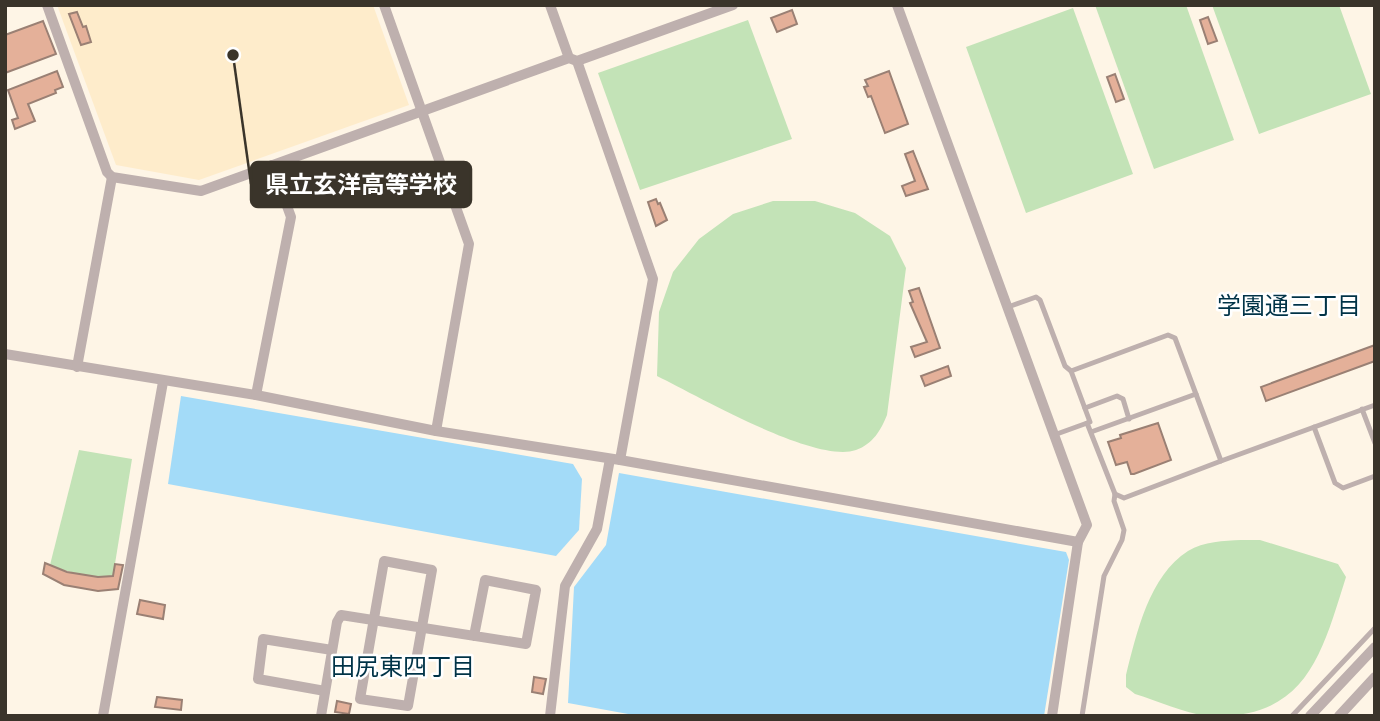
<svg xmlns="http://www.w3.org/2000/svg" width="1380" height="721" font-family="Overpass,'Noto Sans JP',sans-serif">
	<rect width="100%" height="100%" fill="#fef5e6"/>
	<!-- built -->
	<polygon fill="#feeccb" points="57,5 373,5 409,105 199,180 116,165"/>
	<!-- green -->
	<g fill="#c3e3b7">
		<polygon points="1095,5 1186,5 1234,140 1154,169"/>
		<polygon points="1212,5 1339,5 1371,94 1259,134"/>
		<polygon points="1073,8 1133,174 1026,213 966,47"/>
		<polygon points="748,20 792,139 640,190 598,73"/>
		<path d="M 773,201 L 815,201 L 855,213 L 890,236 L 906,268 L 887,415 C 881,430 873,444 856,450 C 815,464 698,396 657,376 L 659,312 L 673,272 L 699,239 L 733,214 Z"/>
		<path d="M 79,450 L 132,459 L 113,576 C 91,578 70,573 50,565 Z"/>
		<path d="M 1241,540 L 1260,540 L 1338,564 L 1346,577 C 1322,653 1307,721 1207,716 C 1184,713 1158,701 1135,694 L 1126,687 L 1126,675 C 1137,632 1149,576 1188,551 C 1204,541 1224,541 1241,540 Z"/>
	</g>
	<!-- water -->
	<g fill="#a3dbf8">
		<polygon points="181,396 573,464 582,479 579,530 556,556 168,484"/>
		<polygon points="619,473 1066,552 1069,560 1044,716 639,716 568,703 574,587 606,545"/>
	</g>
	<!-- building -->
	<g fill="#e4b099" stroke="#9a8074" stroke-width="2">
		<polygon points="792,10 797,24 777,32 771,18"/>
		<polygon points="77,12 83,27 86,26 91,42 81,45 69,14"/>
		<polygon points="1208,17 1217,41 1208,44 1200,20"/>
		<polygon points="43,21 56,54 5,73 5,35"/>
		<polygon points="57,71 63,87 55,90 56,93 28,104 35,121 15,129 12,120 18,118 8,90"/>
		<polygon points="889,71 908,124 885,133 871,96 868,97 864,87 868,86 865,80"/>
		<polygon points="1115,74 1124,99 1116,102 1107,77"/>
		<polygon points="913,151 928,189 906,196 902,186 915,181 905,154"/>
		<polygon points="656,199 658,204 660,203 667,220 656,226 648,202"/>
		<polygon points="919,288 940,348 915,357 911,347 927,342 910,303 913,302 909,291"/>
		<polygon points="1375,345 1375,361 1266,401 1261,387"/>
		<polygon points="948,366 951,376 925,386 921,376"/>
		<polygon points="1158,423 1171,460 1134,474 1131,474 1127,462 1116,465 1108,442 1121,438 1120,435"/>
		<polygon points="45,563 67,572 98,577 113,576 115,564 123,565 118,589 98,591 64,585 43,574"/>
		<polygon points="140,600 165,605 163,619 137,614"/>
		<polygon points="534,677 546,679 543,694 532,692"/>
		<polygon points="157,697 182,700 181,710 155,707"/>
		<polygon points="337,701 351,704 349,714 335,712"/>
	</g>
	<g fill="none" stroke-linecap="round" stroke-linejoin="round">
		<!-- lane -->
		<g stroke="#beb0ae" stroke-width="5">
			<polyline points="1008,307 1036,297 1040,300 1065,366 1071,371"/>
			<polyline points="1085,408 1117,396 1123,399 1129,419"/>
			<polyline points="1362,409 1375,443"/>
			<polyline points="1314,427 1335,483 1343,488 1375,476"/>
			<polyline points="1091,432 1196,394"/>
			<polyline points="1054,435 1090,422 1071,371 1168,335 1175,338 1221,461 1375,405"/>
			<polyline points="1115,494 1124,498 1221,461"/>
			<polyline points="1082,716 1104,576 1122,540 1124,530 1114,501 1115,494 1087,423"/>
			<polyline points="1292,716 1375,628"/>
		</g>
		<!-- street -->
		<g stroke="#beb0ae" stroke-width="10">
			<polyline points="47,5 107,172 112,177 201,191 569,58 577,61 733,5"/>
			<polyline points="384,5 469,244 436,431"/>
			<polyline points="550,5 569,58"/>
			<polyline points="897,5 1087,525 1078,542 1052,716"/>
			<polyline points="577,61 653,279 620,460"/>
			<polyline points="5,354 256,395 436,431 620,460 1078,542"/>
			<polyline points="77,367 112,177"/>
			<polyline points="256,395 291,217 272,165"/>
			<polygon points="384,561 432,570 408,706 360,699"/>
			<polyline points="325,691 258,679 263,639 332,650"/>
			<polyline points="103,716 163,382"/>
			<polyline points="321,716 337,622 341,615 526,644 536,590 485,580 474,636"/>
			<polyline points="550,716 565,586 597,529 610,459"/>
			<polyline points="1310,716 1375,647"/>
			<polyline points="1339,716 1375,677"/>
		</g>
	</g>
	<g text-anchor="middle" stroke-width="5" stroke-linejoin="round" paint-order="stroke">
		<!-- neighbourhood labels -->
		<g font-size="24" fill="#013347" stroke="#fff">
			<text x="1289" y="314">学園通三丁目</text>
			<text x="403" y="675">田尻東四丁目</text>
		</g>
	</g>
	<!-- callouts -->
	<path fill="none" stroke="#3a342a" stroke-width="2.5" d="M233 55L251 184"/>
	<circle fill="#3a342a" stroke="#fff" stroke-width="2.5" cx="233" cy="55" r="7"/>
	<rect fill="#3a342a" stroke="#3a342a" stroke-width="2.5" x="251" y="162" width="220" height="45" rx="7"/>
	<g font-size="24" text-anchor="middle" font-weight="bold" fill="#fff">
		<text x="361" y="193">県立玄洋高等学校</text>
	</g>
	<!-- border -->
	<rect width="1380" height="721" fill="none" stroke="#3a342a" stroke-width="14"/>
</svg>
